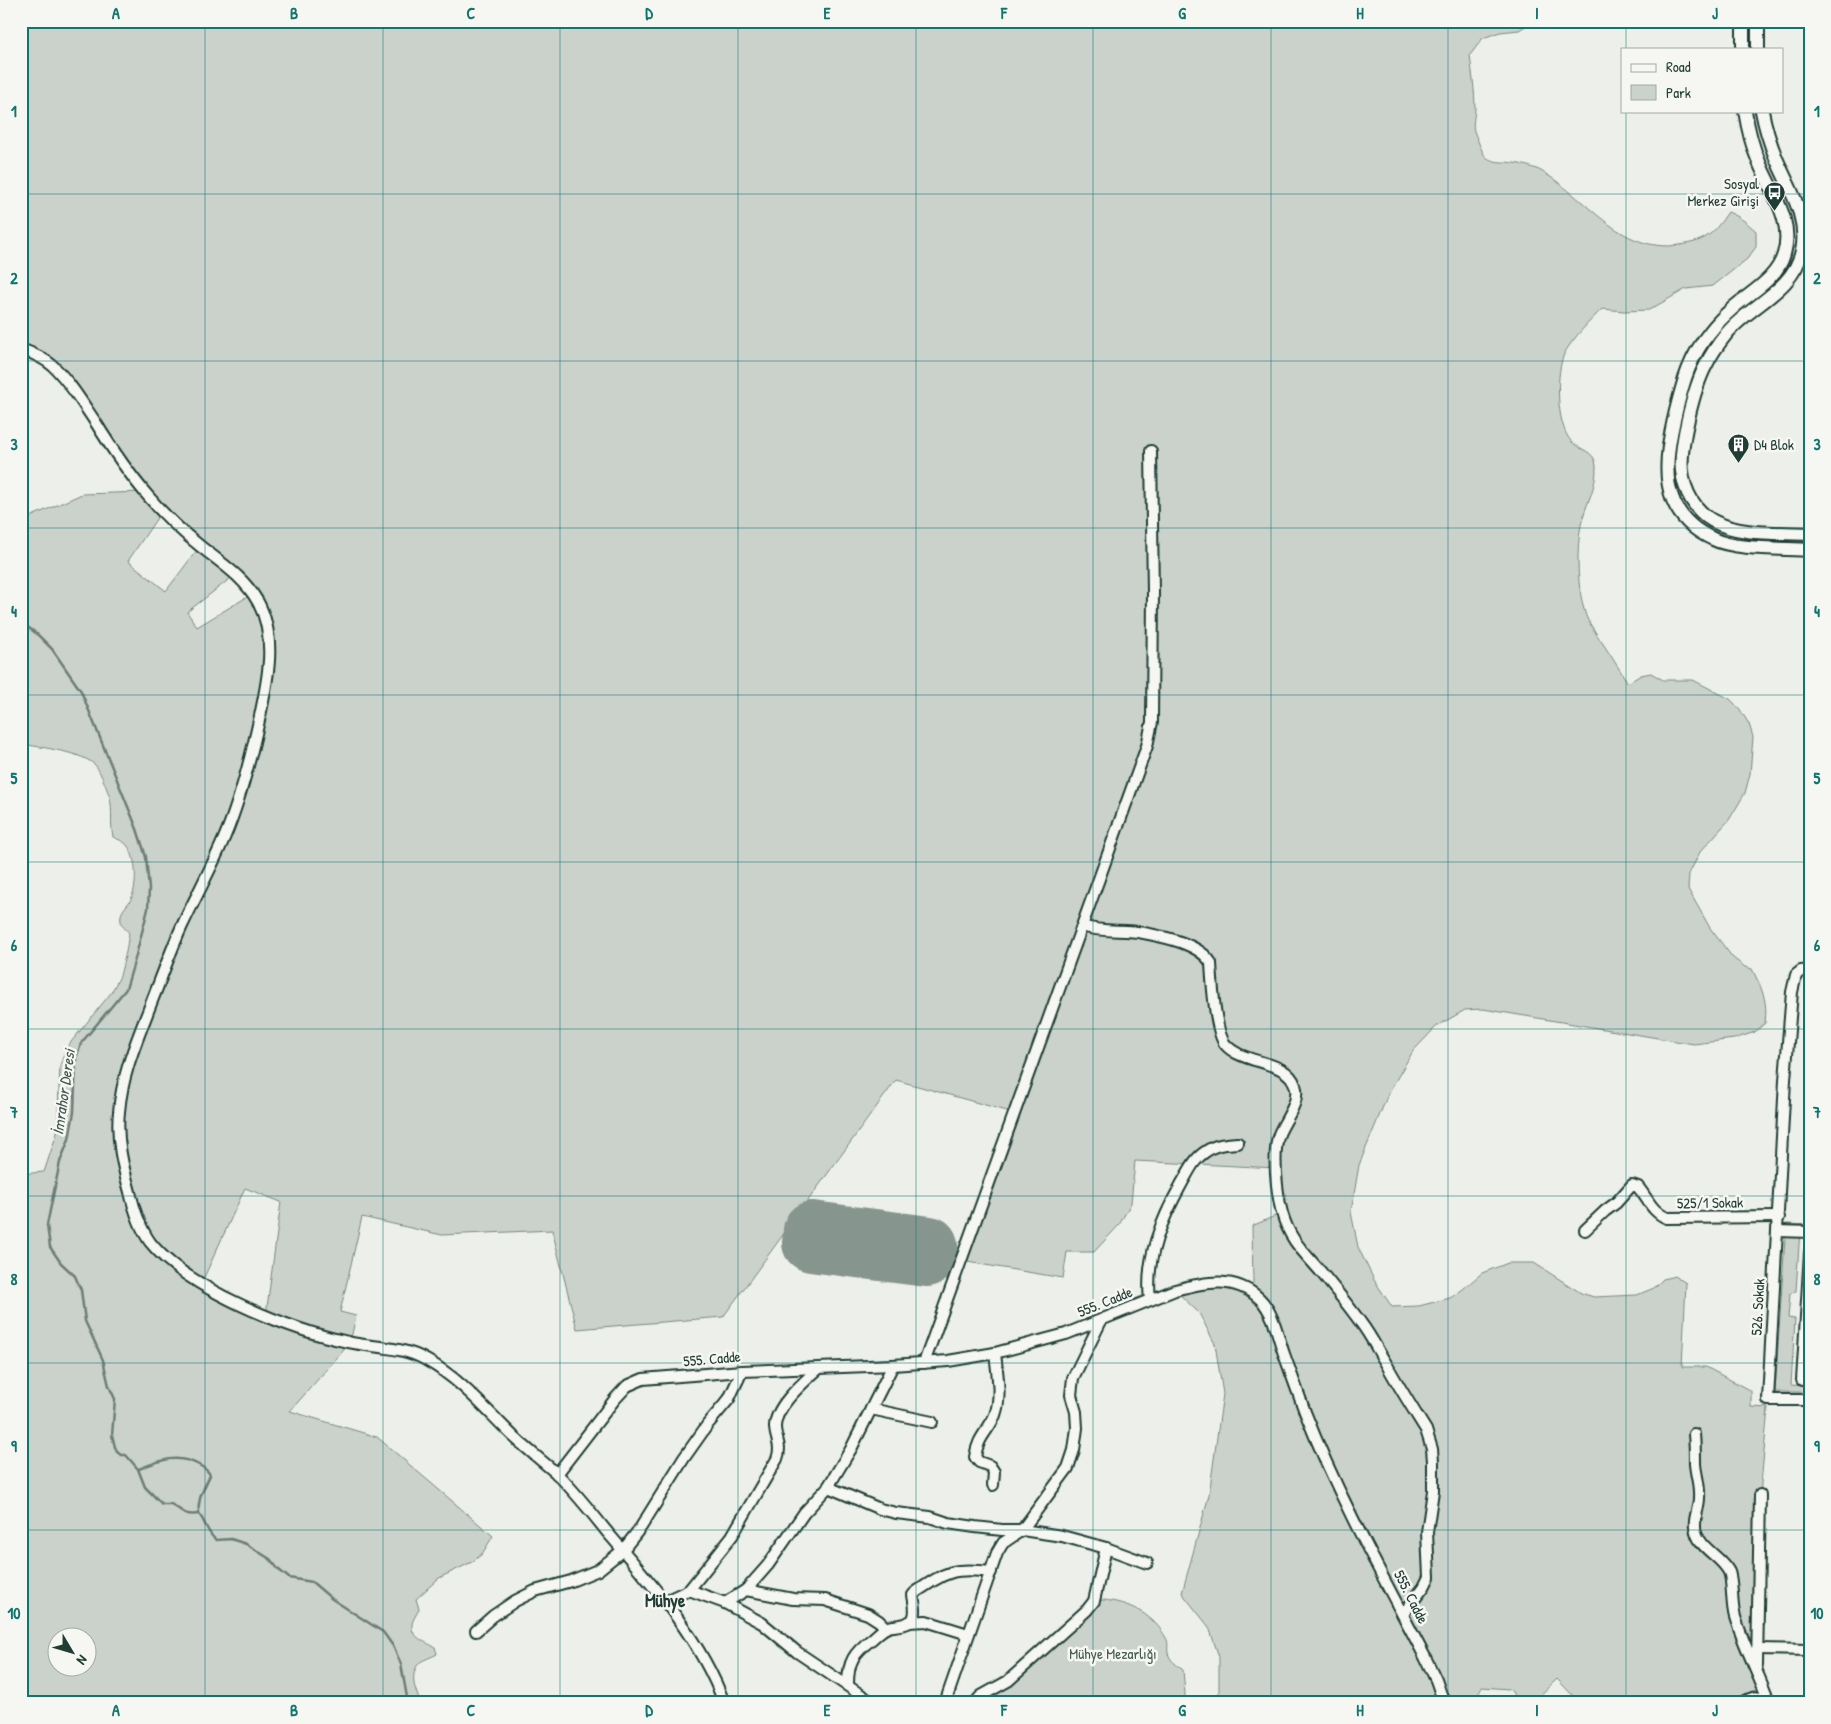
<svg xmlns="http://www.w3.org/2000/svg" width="1831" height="1724" font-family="'Patrick Hand',sans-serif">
	<rect width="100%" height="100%" fill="#edefea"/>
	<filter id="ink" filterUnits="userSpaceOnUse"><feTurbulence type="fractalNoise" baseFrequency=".02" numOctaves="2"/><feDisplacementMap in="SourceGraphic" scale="10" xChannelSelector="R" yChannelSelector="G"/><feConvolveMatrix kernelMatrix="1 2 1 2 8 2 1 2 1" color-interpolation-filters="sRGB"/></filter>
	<g filter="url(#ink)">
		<!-- green -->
		<g fill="#cbd2cc" stroke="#758880" fill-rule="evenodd">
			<path d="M 21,21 L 763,21 L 768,24 L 773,21 L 1534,21 L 1519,30 L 1500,32 L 1483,38 L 1470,55 C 1472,73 1475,91 1475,108 C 1475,115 1472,124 1474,131 C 1476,136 1482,152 1485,156 C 1493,164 1504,161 1514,163 C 1522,164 1532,167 1539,170 C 1587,196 1618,254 1680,245 C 1707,241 1713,234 1728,212 C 1739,216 1747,223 1756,231 L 1756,247 L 1747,259 L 1713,286 L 1686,289 L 1649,310 L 1624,311 L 1602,309 C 1589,322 1575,336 1565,352 C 1555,371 1556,425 1571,441 C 1580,451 1595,450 1596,466 C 1597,488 1585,505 1581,525 C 1576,550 1577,591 1586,616 C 1588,622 1594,629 1597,635 C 1608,651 1618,667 1628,683 L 1641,675 L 1651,673 L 1663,680 L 1693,680 L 1730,699 L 1739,708 L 1749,724 L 1753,737 L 1750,774 L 1745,793 L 1729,820 L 1700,852 L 1689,874 L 1688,889 L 1710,928 L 1733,958 L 1745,967 L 1752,969 C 1762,989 1768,1000 1765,1023 L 1755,1032 L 1734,1039 L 1694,1044 L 1483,1009 L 1465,1010 L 1437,1026 L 1413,1051 L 1389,1092 L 1359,1165 L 1351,1212 L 1358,1247 L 1374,1280 L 1392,1307 L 1419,1306 L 1450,1298 L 1463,1289 L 1482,1273 L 1508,1263 L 1534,1263 L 1581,1293 L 1594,1297 L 1637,1295 L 1654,1288 L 1663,1279 L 1675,1276 L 1686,1283 L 1682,1367 L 1706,1367 L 1751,1391 L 1751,1407 L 1768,1408 L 1760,1495 L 1757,1669 L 1769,1703 L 1580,1703 L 1557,1679 L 1532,1703 L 1514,1703 L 1513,1693 L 1509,1689 L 1482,1687 L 1474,1703 L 1219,1703 L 1219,1657 L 1209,1627 L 1182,1593 L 1209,1495 L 1223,1394 L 1215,1344 L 1199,1313 L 1175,1290 L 1193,1285 L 1248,1289 L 1253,1283 L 1252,1226 L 1282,1213 L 1277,1168 L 1135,1161 L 1131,1203 L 1119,1225 L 1094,1252 L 1067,1252 L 1063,1278 L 961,1261 L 1014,1113 L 896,1080 L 723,1317 L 577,1329 L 552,1230 L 442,1235 L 362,1217 L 340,1312 L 356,1316 L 350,1343 L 290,1411 L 377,1437 L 493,1536 L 482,1554 L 472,1562 L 439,1578 L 416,1599 L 419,1609 C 417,1614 412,1620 412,1625 C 410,1637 427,1643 435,1647 L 437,1654 C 432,1657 422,1660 419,1663 C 409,1676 415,1690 421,1703 L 21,1703 L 21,1174 L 44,1172 L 57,1133 L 60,1065 L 67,1047 L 111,993 L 120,976 L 126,952 L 129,933 C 126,929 121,926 121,921 C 119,912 126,907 130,901 C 138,887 137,857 127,845 C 124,841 117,839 113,837 C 110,824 113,811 110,798 C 108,791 100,771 96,766 C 84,752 39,747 21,744 L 21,521 L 82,494 L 144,492 L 54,367 L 21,349 ZM 161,512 L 200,546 L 166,591 L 128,561 ZM 236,574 L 252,594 L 197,627 L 187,612 ZM 245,1188 L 281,1202 L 266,1315 L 201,1284 ZM 58,1636 L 88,1636 L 88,1666 L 58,1666 Z"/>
			<polygon points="1786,1224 1810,1225 1810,1229 1800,1229 1796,1291 1790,1294 1788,1318 1795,1319 1791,1385 1807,1386 1807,1392 1775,1392"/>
			<path d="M 1103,1600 C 1128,1602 1153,1614 1166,1638 C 1169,1642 1167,1648 1168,1653 C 1170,1661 1177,1665 1183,1670 L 1185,1694 L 1184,1703 L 975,1703 L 999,1688 L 1094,1601 Z"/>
		</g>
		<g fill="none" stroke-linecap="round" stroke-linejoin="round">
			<!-- stream -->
			<g stroke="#6c7e77" stroke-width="2.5">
				<path d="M 21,622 L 37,634 L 52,649 L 81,691 L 137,829 L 146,857 L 149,889 L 148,909 L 135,959 L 126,989 L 82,1042 L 76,1057 L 74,1112 L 69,1139 L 60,1162 L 47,1225 L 50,1247 L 61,1263 L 75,1276 L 81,1290 L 85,1321 L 103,1360 L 109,1386 L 115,1399 L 112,1435 L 115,1447 L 117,1452 L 121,1455 L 126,1455 L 138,1469 L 145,1487 L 162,1504 L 171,1504 C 183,1511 183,1516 199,1514 C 206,1523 207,1533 216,1540 L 231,1539 L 246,1544 L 270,1559 L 279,1570 L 289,1578 L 312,1582 L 332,1599 L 383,1632 L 393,1646 L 401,1664 L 408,1703"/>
				<path d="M 139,1469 C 160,1460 178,1453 199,1465 C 204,1468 208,1470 210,1475 C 204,1489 197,1498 199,1514"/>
			</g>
			<!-- runway -->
			<polygon stroke="#86968f" stroke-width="58" points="812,1230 929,1245 927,1258 811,1243"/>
			<defs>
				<g id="minor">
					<path d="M 21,349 C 32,353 44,358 53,366 C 70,382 83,404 96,423 C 112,449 129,474 148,496 C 164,515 181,531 200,546 C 221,563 244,577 258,602 C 277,637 268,679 260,716 C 251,757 241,798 225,836 C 212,867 196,896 182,926 C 171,950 162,976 152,1001 C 138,1038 122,1073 119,1112 C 116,1139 123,1167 130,1192 C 134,1209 140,1228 150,1242 C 187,1289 290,1330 348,1342 C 374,1348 402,1346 426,1360 C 461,1379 486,1410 514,1437 C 527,1449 541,1460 555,1472 C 574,1490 591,1512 608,1533 C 651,1583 701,1639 724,1703"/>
					<path d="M 1082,926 C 1102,933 1123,929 1144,933 C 1165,937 1200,944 1211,963 C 1212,981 1215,1031 1225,1044 C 1242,1065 1287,1059 1295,1085 C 1301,1102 1285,1119 1279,1134 C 1272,1153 1277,1194 1282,1213 C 1290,1241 1304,1252 1321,1272 C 1335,1289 1349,1306 1361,1323 C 1371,1336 1378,1351 1387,1365 C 1399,1387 1413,1409 1426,1430 L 1432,1449 L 1433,1461 L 1433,1491 L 1427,1532 L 1429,1577 L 1424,1587 L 1403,1614"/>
					<polyline points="1810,970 1801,971 1796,975 1792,992 1785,1080 1768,1400 1810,1400"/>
					<path d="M 1585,1230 L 1605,1211 L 1616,1203 L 1632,1185 L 1638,1187 C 1648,1199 1652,1212 1667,1218 L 1779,1217"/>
					<polyline points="1778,1231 1810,1232"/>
					<path d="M 1150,1300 C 1145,1257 1162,1219 1182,1183 C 1189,1171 1194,1159 1205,1152 C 1215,1144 1226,1144 1238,1143"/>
					<polyline points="924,1363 1147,746 1152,722 1153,592 1151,451"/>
					<polyline points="1802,1380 1810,1252"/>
					<polyline points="871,1409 932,1422"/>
					<path d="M 1694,1434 C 1695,1444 1695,1454 1695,1464 C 1696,1476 1700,1485 1699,1498 C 1699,1509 1692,1521 1696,1532 C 1701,1550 1721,1556 1729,1572 C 1733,1581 1731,1605 1735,1617 C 1744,1646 1759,1674 1769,1702"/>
					<path d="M 557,1474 L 615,1399 L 627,1386 L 643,1379 L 742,1371 L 893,1365 L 948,1361 L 995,1353 L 1066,1334 L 1175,1290 C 1205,1282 1235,1275 1260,1299 C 1274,1313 1278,1337 1284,1354 C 1291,1373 1298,1393 1305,1412 C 1338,1496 1383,1577 1425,1657 L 1436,1680 L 1444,1703"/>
					<path d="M 993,1485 L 994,1472 L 990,1466 L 979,1462 L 975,1457 C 978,1436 988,1432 995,1415 C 1002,1396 997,1373 995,1353"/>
					<polyline points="828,1487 880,1509 896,1513 930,1517 948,1523 975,1527 1002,1530 1022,1530 1062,1536 1106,1548 1147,1563"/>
					<polyline points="689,1590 725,1603 762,1623 797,1652 873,1703"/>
					<polyline points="746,1590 793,1599 825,1600 868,1614 879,1621 886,1628"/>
					<path d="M 665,1601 L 689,1590 L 732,1536 L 777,1459 C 782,1445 776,1441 775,1428 C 774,1407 804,1382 818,1369"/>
					<polyline points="725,1603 746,1590 768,1565 804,1513 828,1487 851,1449 893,1365"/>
					<polyline points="909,1622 926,1621 968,1634"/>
					<polyline points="476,1631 493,1616 515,1601 535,1591 571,1581 598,1570 623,1550 641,1527 684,1458 708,1424 729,1399 742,1371"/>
					<polyline points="1757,1649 1810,1650"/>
					<polyline points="1757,1666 1760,1495"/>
					<path d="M 848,1684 C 848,1661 854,1653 872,1639 C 877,1635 882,1629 888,1627 C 895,1625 908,1626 913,1619 C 917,1612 914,1602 913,1595 L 916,1592 C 946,1572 953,1567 991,1572"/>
					<polyline points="945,1703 997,1553 1003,1543 1022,1530 1068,1468 1074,1450 1077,1428 1076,1412 1071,1395 1073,1378 1101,1321"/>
					<polyline points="975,1703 981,1696 1008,1681 1087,1610 1094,1601 1106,1548"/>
					<path d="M 1742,1703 C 1753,1696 1758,1695 1769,1703"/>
				</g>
				<g id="major">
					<polyline points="1743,21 1743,49"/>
					<polyline points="1758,21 1758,49"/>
					<path d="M 1745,111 C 1748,129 1752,146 1759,162 C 1771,192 1794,220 1784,254 C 1777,279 1751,292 1733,308 C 1725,315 1717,323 1710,332 C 1690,356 1683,382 1676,411 C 1664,461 1656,513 1713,539 C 1735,550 1783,548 1810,550"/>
					<path d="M 1762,111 C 1765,127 1770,143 1776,158 C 1789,189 1809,217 1802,251 C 1793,291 1751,304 1727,333 C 1719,343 1711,354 1706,365 C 1694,387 1679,447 1682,471 C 1684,491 1695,511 1713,521 C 1741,536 1779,532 1810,534"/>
				</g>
			</defs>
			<!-- minor casing -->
			<use href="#minor" stroke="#1f3d34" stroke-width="14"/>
			<!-- major casing -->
			<use href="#major" stroke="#1f3d34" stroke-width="16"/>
			<!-- minor -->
			<use href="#minor" stroke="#f6f6f2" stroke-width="10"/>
			<!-- major -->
			<use href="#major" stroke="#f6f6f2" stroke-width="12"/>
		</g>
	</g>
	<!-- grid -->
	<path fill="none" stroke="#0f766e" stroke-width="1" stroke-opacity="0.55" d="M 205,21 L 205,1703M 383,21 L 383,1703M 560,21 L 560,1703M 738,21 L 738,1703M 916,21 L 916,1703M 1093,21 L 1093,1703M 1271,21 L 1271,1703M 1448,21 L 1448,1703M 1626,21 L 1626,49M 1626,111 L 1626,1703M 21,194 L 1810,194M 21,361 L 1810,361M 21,528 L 1810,528M 21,695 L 1810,695M 21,862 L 1810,862M 21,1029 L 1810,1029M 21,1196 L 1810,1196M 21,1363 L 1810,1363M 21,1530 L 1810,1530"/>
	<!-- icons -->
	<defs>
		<symbol id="bus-pin" viewBox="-11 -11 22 30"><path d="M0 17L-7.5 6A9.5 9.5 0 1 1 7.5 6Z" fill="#1f3d34" stroke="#f6f6f2"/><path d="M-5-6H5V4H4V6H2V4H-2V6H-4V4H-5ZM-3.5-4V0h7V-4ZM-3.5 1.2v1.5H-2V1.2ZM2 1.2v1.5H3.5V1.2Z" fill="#fff"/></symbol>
		<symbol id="building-pin" viewBox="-11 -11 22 30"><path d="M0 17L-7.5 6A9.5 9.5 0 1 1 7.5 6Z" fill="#1f3d34" stroke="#f6f6f2"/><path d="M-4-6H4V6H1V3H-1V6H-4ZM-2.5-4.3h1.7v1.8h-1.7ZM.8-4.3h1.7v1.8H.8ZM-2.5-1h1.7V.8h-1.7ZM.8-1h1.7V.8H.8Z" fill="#fff"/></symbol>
	</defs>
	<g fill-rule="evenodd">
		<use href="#bus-pin" x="1762" y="180" width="25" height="34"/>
		<use href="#building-pin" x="1726" y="432" width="25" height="34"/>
	</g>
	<g text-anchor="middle" stroke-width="5" stroke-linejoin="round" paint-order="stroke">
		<!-- poi labels -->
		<g font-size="15" fill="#1f3d34" stroke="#f6f6f2" text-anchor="end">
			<text x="1759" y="189">Sosyal<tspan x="1759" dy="17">Merkez Girişi</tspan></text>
			<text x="1754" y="450" text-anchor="start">D4 Blok</text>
		</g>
		<!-- street labels -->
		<g font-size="15" fill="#1f3d34" stroke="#f6f6f2">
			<text transform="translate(1710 1203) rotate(-1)" y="5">525/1 Sokak</text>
			<text transform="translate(1105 1302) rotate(-22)" y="5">555. Cadde</text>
			<text transform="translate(1758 1307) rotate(-87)" y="5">526. Sokak</text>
			<text transform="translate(712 1359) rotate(-5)" y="5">555. Cadde</text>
			<text transform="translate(1411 1597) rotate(63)" y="5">555. Cadde</text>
		</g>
		<!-- park labels -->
		<g font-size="15" fill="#415b52" stroke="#f6f6f2">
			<text x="1113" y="1659">Mühye Mezarlığı</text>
		</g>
		<!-- water labels -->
		<g font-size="16" font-style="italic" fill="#3f5850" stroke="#f6f6f2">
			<text transform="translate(63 1092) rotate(-82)" y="6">İmrahor Deresi</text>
		</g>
		<!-- quarter labels -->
		<g font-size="18" font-weight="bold" fill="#1f3d34" stroke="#f6f6f2">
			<text x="665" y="1607">Mühye</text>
		</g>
	</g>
	<!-- margin -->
	<rect width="1831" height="1724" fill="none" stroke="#f6f6f2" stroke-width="55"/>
	<!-- legend -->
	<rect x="1621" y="48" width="162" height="65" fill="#f6f6f2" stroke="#a0aca6"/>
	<rect x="1631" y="64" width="25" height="8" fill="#f6f6f2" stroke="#a0aca6"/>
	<text x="1666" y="72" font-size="15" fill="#1f3d34">Road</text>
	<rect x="1631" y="85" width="25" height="15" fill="#cbd2cc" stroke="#a0aca6"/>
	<text x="1666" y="98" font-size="15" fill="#1f3d34">Park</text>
	<!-- north arrow -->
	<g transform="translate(72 1652) rotate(128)"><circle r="24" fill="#f6f6f2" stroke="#a0aca6"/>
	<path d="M0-4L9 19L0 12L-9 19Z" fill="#1f3d34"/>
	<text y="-8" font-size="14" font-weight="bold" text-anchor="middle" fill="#1f3d34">N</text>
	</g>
	<rect x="28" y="28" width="1776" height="1668" fill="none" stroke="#0f766e" stroke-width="2"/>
	<g font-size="16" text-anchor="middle" font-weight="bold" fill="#0f766e">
		<text x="116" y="19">A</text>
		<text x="294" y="19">B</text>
		<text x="471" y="19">C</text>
		<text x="649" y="19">D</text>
		<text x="827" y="19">E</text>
		<text x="1004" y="19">F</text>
		<text x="1182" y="19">G</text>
		<text x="1360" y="19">H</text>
		<text x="1537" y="19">I</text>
		<text x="1715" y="19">J</text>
		<text x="14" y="117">1</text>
		<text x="1817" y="117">1</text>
		<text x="14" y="284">2</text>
		<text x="1817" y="284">2</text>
		<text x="14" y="450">3</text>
		<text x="1817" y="450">3</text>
		<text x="14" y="617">4</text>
		<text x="1817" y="617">4</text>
		<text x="14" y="784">5</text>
		<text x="1817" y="784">5</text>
		<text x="14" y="951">6</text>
		<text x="1817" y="951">6</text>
		<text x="14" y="1118">7</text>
		<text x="1817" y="1118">7</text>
		<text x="14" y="1285">8</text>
		<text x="1817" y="1285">8</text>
		<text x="14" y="1452">9</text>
		<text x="1817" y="1452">9</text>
		<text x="14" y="1619">10</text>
		<text x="1817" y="1619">10</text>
		<text x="116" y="1716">A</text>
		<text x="294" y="1716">B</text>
		<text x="471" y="1716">C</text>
		<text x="649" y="1716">D</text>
		<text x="827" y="1716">E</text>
		<text x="1004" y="1716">F</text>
		<text x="1182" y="1716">G</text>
		<text x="1360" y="1716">H</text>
		<text x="1537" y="1716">I</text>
		<text x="1715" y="1716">J</text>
	</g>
</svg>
